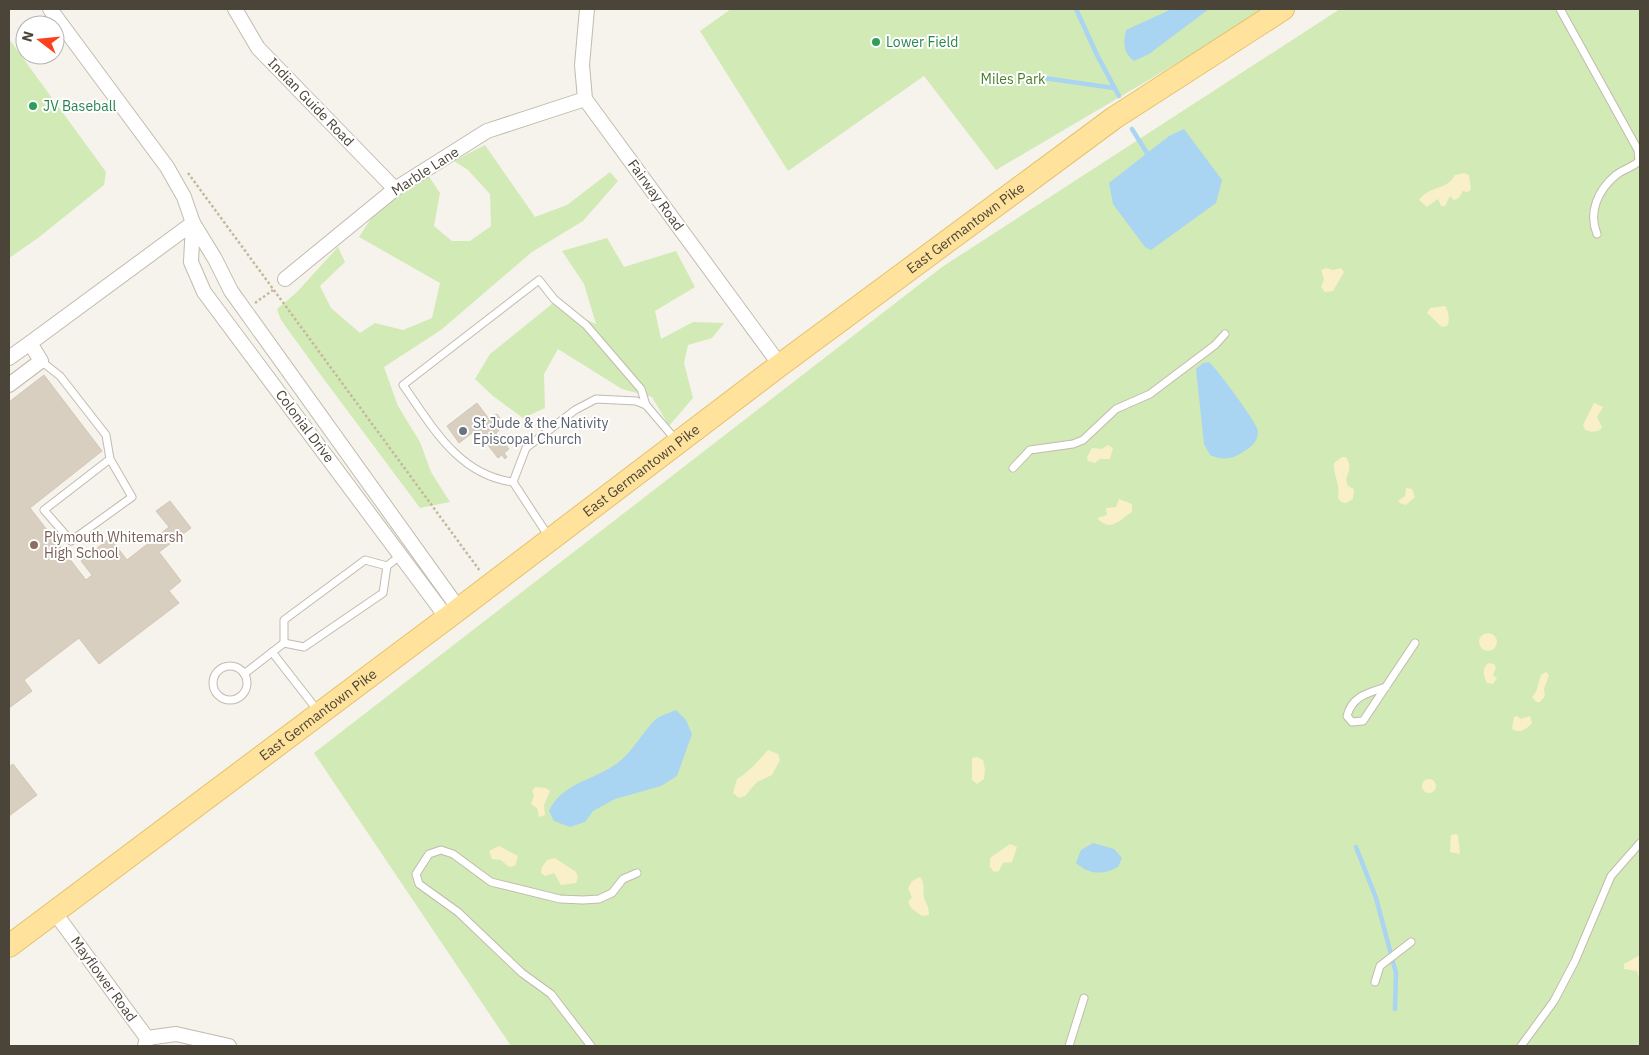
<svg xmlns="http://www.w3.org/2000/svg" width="1649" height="1055" font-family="'IBM Plex Sans',sans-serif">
	<rect width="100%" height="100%" fill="#f6f3ec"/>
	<!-- green -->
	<g fill="#d2eab5">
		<polygon points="731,9 1269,9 996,170 924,76 788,171 700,31"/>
		<polygon points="1340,9 1640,9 1640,1046 511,1046 314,753 942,267"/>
		<polygon points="9,39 106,172 104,185 38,238 9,258"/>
		<polygon points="485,145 535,217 567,205 610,172 618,181 583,221 532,252 441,330 384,367 398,406 420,442 431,472 450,502 420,508 320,374 281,320 277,309 296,293 338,247 345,262 320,286 331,308 360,333 375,323 403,330 432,318 440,283 359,237 374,214 428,175 440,193 434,226 452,241 470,241 491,226 490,194 468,170 454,161"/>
		<polygon points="607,238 624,267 676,251 695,287 655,311 661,339 693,322 724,323 712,338 688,345 684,363 693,398 669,426 652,397 622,389 558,349 544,374 545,408 523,418 493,396 475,379 490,354 557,300 573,314 596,324 584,284 562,251"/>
	</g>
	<!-- sand -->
	<g fill="#f9efc9">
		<path d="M 1464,173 L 1469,175 L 1471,189 L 1468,192 L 1463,191 L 1459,198 L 1454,200 L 1450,196 L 1445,206 L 1441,206 L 1438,199 L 1427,207 L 1419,200 C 1428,186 1448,190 1455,175 Z"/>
		<polygon points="1326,268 1333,270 1341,268 1344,272 1333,291 1325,292 1321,287 1324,279 1321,270"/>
		<path d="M 1445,306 C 1449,311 1450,321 1447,326 L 1442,327 L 1427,313 L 1430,308 Z"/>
		<path d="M 1594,403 L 1603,407 L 1597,417 L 1602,427 C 1600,433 1590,432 1585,430 L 1583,425 Z"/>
		<polygon points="1108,445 1113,448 1110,459 1100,459 1095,463 1088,461 1087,457 1092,448 1102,449"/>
		<path d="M 1342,457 L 1346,457 C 1352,467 1349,470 1346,480 L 1348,486 L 1354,489 L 1353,499 L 1346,503 L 1341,502 L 1338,498 C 1341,486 1333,475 1334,463 Z"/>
		<polygon points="1406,488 1412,489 1415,497 1406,505 1400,503 1398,501 1405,496"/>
		<path d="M 1119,499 L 1132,504 L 1132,512 C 1119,520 1111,533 1097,518 L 1107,515 L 1106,508 L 1116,507 Z"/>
		<circle cx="1488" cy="642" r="9"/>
		<path d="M 1489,663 L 1494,664 L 1496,668 L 1493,675 L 1497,678 L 1493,684 L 1487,683 C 1483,676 1482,667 1489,663 Z"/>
		<polygon points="1546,672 1549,675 1544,689 1545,696 1540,702 1536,702 1532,697 1536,692 1541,675"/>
		<path d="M 1517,716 L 1521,719 L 1530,716 L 1532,723 C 1527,729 1519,734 1512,729 L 1514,717 Z"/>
		<path d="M 768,750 L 778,754 L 780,760 L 772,775 L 757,782 L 745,796 L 739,798 L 733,793 L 737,779 C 747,774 761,758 768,750 Z"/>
		<polygon points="977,757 983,760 985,769 984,779 977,784 972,780 972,758"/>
		<circle cx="1429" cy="786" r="7"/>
		<polygon points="535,787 546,788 550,791 544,805 545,815 539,817 537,808 531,804 534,795 532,791"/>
		<polygon points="1456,834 1458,835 1460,854 1450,852 1451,835"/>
		<polygon points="1010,844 1017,847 1012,862 1003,863 999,871 994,872 990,867 990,858"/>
		<polygon points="499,846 518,856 515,866 509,867 501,860 492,859 489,851"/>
		<polygon points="555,858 576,872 578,877 576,883 561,885 554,873 545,876 541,873 542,867 547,860"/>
		<path d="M 920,877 C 926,885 922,890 924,898 C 927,905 929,907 929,915 L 922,916 L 911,908 L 908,902 L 912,897 L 908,888 L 912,881 Z"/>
		<polygon points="1640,955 1640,980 1637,971 1624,969 1624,964"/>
	</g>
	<!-- water -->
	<g fill="#a9d4f2">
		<path d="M 1172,9 L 1209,9 L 1149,54 L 1134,61 C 1123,53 1123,42 1126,30 Z"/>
		<polygon points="1184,129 1222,180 1216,203 1151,250 1145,247 1113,204 1109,183 1169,136"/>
		<path d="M 1209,362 C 1217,369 1258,424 1258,431 C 1258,442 1251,447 1243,452 C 1231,460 1222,460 1210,455 L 1204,444 L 1196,369 L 1203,363 Z"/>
		<path d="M 676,710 L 686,720 L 692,734 L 677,776 L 661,786 L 615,799 L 593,811 L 585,822 L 570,827 L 554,821 L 549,811 C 562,782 597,780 620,761 C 634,749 643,732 655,720 C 660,715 670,713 676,710 Z"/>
		<path d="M 1093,843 L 1114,849 L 1122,858 L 1118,867 C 1102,875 1090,875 1076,863 L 1081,850 Z"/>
	</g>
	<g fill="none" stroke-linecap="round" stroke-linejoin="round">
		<!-- stream -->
		<g stroke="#a9d4f2" stroke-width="4.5">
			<polyline points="1076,9 1097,55 1119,96"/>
			<polyline points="1037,77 1114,88"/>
			<polyline points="1132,129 1147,153 1147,158"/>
			<polyline points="1356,847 1376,898 1396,973 1395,1009"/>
		</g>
	</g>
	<!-- building -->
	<g fill="#d8cfc1" stroke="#d3c7b4">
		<polygon points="44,375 102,451 30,508 86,580 92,575 81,561 110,538 127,560 169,527 156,511 170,501 191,528 159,552 181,581 169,591 179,603 99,664 79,638 24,680 32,691 9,708 9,402"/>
		<polygon points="477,403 489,419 497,414 505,425 496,433 509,449 504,453 507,457 505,459 502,455 498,458 476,430 459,443 447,426"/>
		<polygon points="13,764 37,795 9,816 9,767"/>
	</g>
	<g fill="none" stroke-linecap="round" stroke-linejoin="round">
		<defs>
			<g id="service">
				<path d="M 1560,9 L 1638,150 L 1639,161 C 1632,168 1623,169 1616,175 C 1598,190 1588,212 1597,234"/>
				<polyline points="41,361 60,376 106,435 110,459 132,497 71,541 44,510 110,459"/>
				<polyline points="1013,468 1030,450 1073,444 1083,440 1116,409 1150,394 1215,345 1225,334"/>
				<path d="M 513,482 C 458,475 432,426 403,385 L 539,280 L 554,299 L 586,325 L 641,389 L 646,405 L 675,439"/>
				<polyline points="513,482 526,448 575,410 596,399 636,401 646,405"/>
				<polyline points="513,482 549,537"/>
				<polyline points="387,566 365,560 284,620 284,643 304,647 383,593 387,566 401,555"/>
				<polyline points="272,652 318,711"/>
				<circle cx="230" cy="683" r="17"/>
				<polyline points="244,674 284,643"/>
				<path d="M 1386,687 C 1368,693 1352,696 1347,716 L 1352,722 L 1363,721 L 1415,643"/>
				<polyline points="1375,982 1380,966 1411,942"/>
				<polyline points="591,1046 551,994 522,973 458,912 419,884 416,874 429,854 441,850 453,854 491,882 560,899 583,900 599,899 612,893 623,879 637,873"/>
				<polyline points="1069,1046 1084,998"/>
				<polyline points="1521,1046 1554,1001 1575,961 1611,876 1640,843"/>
			</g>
			<g id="minor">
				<polyline points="50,9 167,167 184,197 193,223 215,259 231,291 459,609"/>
				<polyline points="235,9 258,48 395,189"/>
				<polyline points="587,9 582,65 585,99 780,365"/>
				<polyline points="193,223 191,262 204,292 447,618"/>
				<polyline points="285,279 395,189 487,131 585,99"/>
				<polyline points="9,358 30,343"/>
				<polyline points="9,385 41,361 30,343 193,223"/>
				<polyline points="55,913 147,1038 145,1046"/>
				<polyline points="147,1038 176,1034 229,1046"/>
			</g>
			<g id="primary">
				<path id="s1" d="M 9,946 L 447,618 L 780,365 L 1114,118 L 1283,9"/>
			</g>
		</defs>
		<!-- service casing -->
		<use href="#service" stroke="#c2bbae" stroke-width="9"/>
		<!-- minor casing -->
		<use href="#minor" stroke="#c2bbae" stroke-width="16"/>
		<!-- primary casing -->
		<use href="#primary" stroke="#e6c16a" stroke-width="24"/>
		<!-- path -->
		<g stroke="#c4b79f" stroke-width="2.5" stroke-dasharray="2.5 2.5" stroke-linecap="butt">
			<polyline points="188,173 480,571"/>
			<polyline points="255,303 273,290"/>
		</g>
		<!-- service -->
		<use href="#service" stroke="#fff" stroke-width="7"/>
		<!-- minor -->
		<use href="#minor" stroke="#fff" stroke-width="14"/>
		<!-- primary -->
		<use href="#primary" stroke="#ffe39c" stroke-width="22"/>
	</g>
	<!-- markers -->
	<g fill="#2e9e5b" stroke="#fff" stroke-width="2">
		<circle cx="876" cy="42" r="5"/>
		<circle cx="33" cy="106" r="5"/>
	</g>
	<circle fill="#6b7280" stroke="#fff" stroke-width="2" cx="463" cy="431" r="5"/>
	<circle fill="#8d6e63" stroke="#fff" stroke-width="2" cx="34" cy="545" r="5"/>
	<g text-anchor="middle" stroke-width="4" stroke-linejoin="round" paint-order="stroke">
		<!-- leisure labels -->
		<g font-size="14" fill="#27864d" stroke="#fff" text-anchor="start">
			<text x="886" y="47">Lower Field</text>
			<text x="43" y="111">JV Baseball</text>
		</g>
		<!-- park labels -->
		<g font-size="14" fill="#4a7f2a" stroke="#fff">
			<text x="1013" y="84">Miles Park</text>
		</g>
		<!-- street labels -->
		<g font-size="14" fill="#4b4439" stroke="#fff">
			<text transform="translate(311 102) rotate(46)" y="5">Indian Guide Road</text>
			<text transform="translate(425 171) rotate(-33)" y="5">Marble Lane</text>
			<text transform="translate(656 195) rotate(54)" y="5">Fairway Road</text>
			<text dy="5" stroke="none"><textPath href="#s1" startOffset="1196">East Germantown Pike</textPath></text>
			<text transform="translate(305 426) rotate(53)" y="5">Colonial Drive</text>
			<text dy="5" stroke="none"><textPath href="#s1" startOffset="791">East Germantown Pike</textPath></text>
			<text dy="5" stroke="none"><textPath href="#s1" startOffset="386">East Germantown Pike</textPath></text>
			<text transform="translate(104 979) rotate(54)" y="5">Mayflower Road</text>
		</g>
		<!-- worship labels -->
		<g font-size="14" fill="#5b616d" stroke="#fff" text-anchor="start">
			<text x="473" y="428">St Jude &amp; the Nativity<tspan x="473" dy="16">Episcopal Church</tspan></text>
		</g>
		<!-- education labels -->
		<g font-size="14" fill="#785e54" stroke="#fff" text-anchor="start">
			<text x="44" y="542">Plymouth Whitemarsh<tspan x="44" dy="16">High School</tspan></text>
		</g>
	</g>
	<!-- border -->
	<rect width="1649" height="1055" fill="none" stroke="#4b4439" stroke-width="20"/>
	<!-- north arrow -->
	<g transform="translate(40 40) rotate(286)"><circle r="24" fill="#ffffff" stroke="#b7b4b0"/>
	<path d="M0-4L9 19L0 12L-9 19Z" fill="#fc3f1d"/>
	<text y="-8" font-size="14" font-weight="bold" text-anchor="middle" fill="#4b4439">N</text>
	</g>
</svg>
